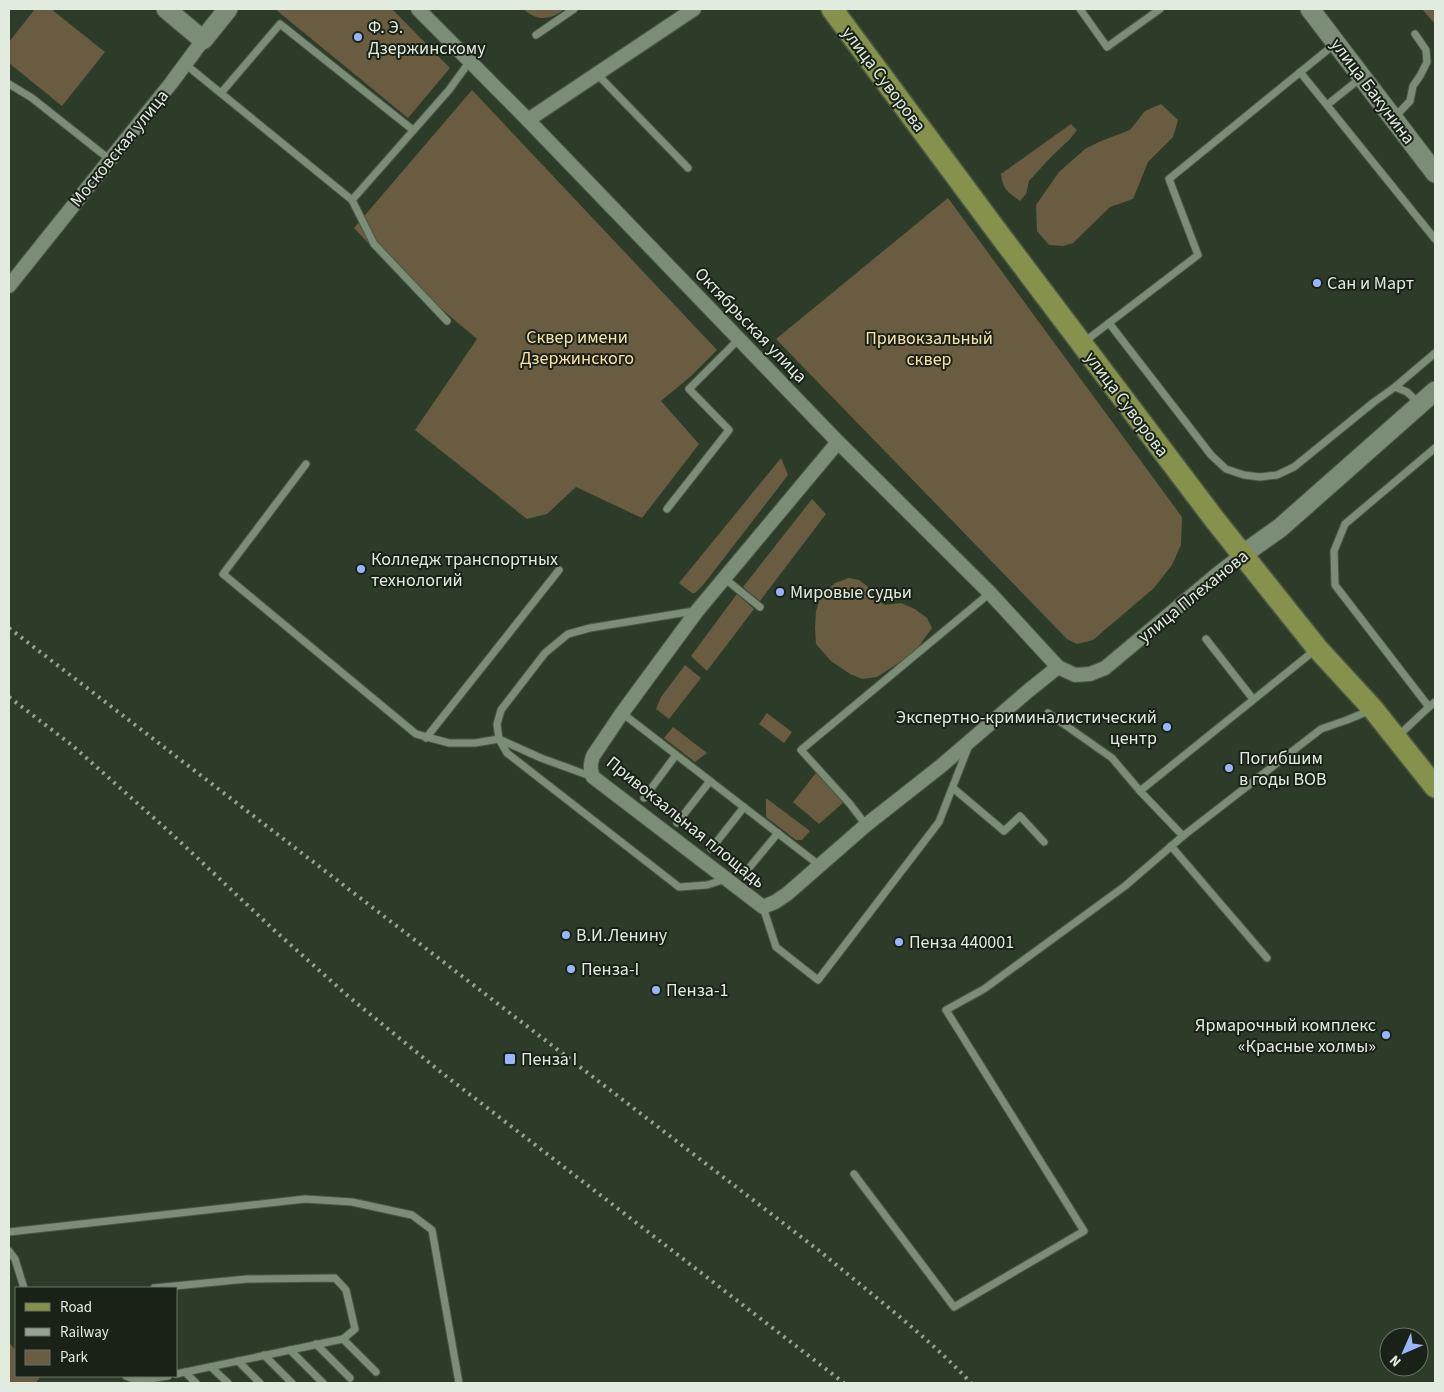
<svg xmlns="http://www.w3.org/2000/svg" width="1444" height="1392" font-family="'Source Sans 3',sans-serif">
	<rect width="100%" height="100%" fill="#2d3c28"/>
	<!-- green -->
	<g fill="#695c40">
		<polygon points="35,9 51,9 105,52 62,106 9,63 9,42"/>
		<polygon points="275,9 392,9 450,68 408,118"/>
		<path d="M 523,9 L 565,9 C 550,20 538,22 523,9 Z"/>
		<polygon points="1422,9 1435,9 1435,24"/>
		<polygon points="472,90 717,350 690,377 661,401 699,444 642,518 576,487 547,514 527,519 415,430 477,339 386,262 354,228"/>
		<polygon points="1161,104 1178,120 1173,137 1148,162 1133,199 1110,207 1073,243 1063,246 1049,245 1037,231 1036,205 1059,172 1085,149 1101,141 1130,130 1145,111"/>
		<path d="M 1071,124 L 1077,130 L 1070,139 L 1051,157 L 1029,181 L 1026,194 L 1020,201 C 1009,193 1002,189 1001,174 Z"/>
		<polygon points="948,198 1182,517 1181,545 1172,565 1154,588 1093,640 1077,644 1067,639 776,339"/>
		<polygon points="781,458 788,475 704,584 695,593 692,593 679,583"/>
		<polygon points="812,499 826,514 760,601 743,587"/>
		<polygon points="849,578 859,580 867,586 875,598 885,605 901,603 915,609 927,618 932,628 914,653 877,677 862,679 850,674 831,661 816,644 815,628 816,611 821,595 835,583"/>
		<polygon points="737,594 754,609 707,671 691,656"/>
		<polygon points="685,665 701,678 669,719 656,709 661,697"/>
		<polygon points="767,713 792,732 784,743 759,724"/>
		<polygon points="673,727 707,753 695,762 664,738"/>
		<polygon points="816,773 844,802 819,824 793,802"/>
		<polygon points="766,798 810,831 802,840 796,840 766,817"/>
		<polygon points="9,1342 16,1351 16,1376 38,1376 40,1377 36,1383 9,1383"/>
	</g>
	<g fill="none" stroke-linecap="round" stroke-linejoin="round">
		<defs>
			<g id="lane">
				<polyline points="1080,9 1107,47 1160,9"/>
				<polyline points="536,35 574,9"/>
				<polyline points="185,64 352,200 374,244 447,321"/>
				<polyline points="1300,72 1435,239"/>
				<polyline points="597,74 688,168"/>
				<polyline points="9,84 32,98 109,159"/>
				<polyline points="221,93 280,24 413,130"/>
				<polyline points="1327,105 1362,77"/>
				<polyline points="1394,118 1410,101 1413,86 1420,76 1427,62 1426,50 1415,34"/>
				<polyline points="352,200 449,90 470,61"/>
				<polyline points="1109,323 1211,455 1226,469 1244,475 1260,477 1277,475 1294,467 1374,402 1395,387 1407,392 1420,404"/>
				<polyline points="1084,342 1198,255 1169,179 1336,43"/>
				<polyline points="1395,387 1435,353"/>
				<polyline points="306,464 223,574 416,734 449,743 475,743 499,739 541,758 593,777"/>
				<polyline points="667,509 729,430 689,389 739,339"/>
				<polyline points="724,578 760,607"/>
				<polyline points="694,611 590,628 568,634 545,653 501,710 497,724 499,739 507,753 679,887 707,885 726,879"/>
				<polyline points="1206,639 1253,699"/>
				<polyline points="1429,707 1435,702"/>
				<polyline points="622,713 819,865"/>
				<polyline points="1048,713 1112,758 1140,791 1183,836 1321,729 1347,720 1371,710"/>
				<polyline points="1398,736 1429,707 1335,585 1334,551 1345,524 1435,448"/>
				<polyline points="426,738 559,570"/>
				<polyline points="953,788 1004,831 1020,816 1044,842"/>
				<polyline points="1140,791 1315,650"/>
				<polyline points="644,798 676,755"/>
				<polyline points="677,823 710,781"/>
				<polyline points="866,825 850,804 801,750 990,593"/>
				<polyline points="1171,846 1267,958"/>
				<polyline points="711,849 744,807"/>
				<polyline points="744,874 778,833"/>
				<polyline points="763,907 776,947 818,980 939,822 969,745"/>
				<polyline points="854,1174 954,1307 1084,1231 946,1010 984,989 1125,886 1183,836"/>
				<polyline points="9,1232 305,1199 352,1202 412,1215 432,1230 459,1383"/>
				<polyline points="9,1251 15,1259 24,1288"/>
				<polyline points="154,1288 247,1279 335,1278 346,1290 355,1329 343,1339 176,1374"/>
				<polyline points="343,1339 376,1372"/>
				<polyline points="316,1344 350,1378"/>
				<polyline points="290,1350 323,1383"/>
				<polyline points="264,1355 292,1383"/>
				<polyline points="238,1361 260,1383"/>
				<polyline points="211,1367 228,1383"/>
				<polyline points="185,1372 196,1383"/>
				<polyline points="126,1376 138,1381 168,1376"/>
			</g>
			<g id="street">
				<polyline points="418,9 528,120 838,442 990,593 1058,667 1075,675 1090,674 1105,668 1221,571 1242,555"/>
				<polyline points="528,120 694,9"/>
				<polyline points="9,286 172,82 203,40"/>
				<path d="M 838,442 L 697,611 L 622,713 L 593,756 C 590,764 590,769 593,777 L 763,907 L 775,902 L 787,894 L 866,825 L 941,766 L 1028,691 L 1058,667"/>
			</g>
			<g id="secondary">
				<polyline points="166,9 203,40 228,9"/>
				<polyline points="1310,9 1435,173"/>
				<polyline points="1242,555 1280,528 1435,391"/>
			</g>
			<polyline id="primary" points="832,9 999,234 1215,520 1317,648 1373,709 1435,787"/>
		</defs>
		<!-- lane casing -->
		<use href="#lane" stroke="#4a5746" stroke-width="9"/>
		<!-- street casing -->
		<use href="#street" stroke="#4a5746" stroke-width="16"/>
		<!-- secondary casing -->
		<use href="#secondary" stroke="#4a5746" stroke-width="21"/>
		<!-- primary casing -->
		<use href="#primary" stroke="#4a5746" stroke-width="24"/>
		<!-- lane -->
		<use href="#lane" stroke="#7b8d76" stroke-width="7"/>
		<!-- street -->
		<use href="#street" stroke="#7b8d76" stroke-width="14"/>
		<!-- secondary -->
		<use href="#secondary" stroke="#7b8d76" stroke-width="19"/>
		<!-- primary -->
		<use href="#primary" stroke="#86914b" stroke-width="21"/>
		<!-- rail -->
		<g stroke="#96a292" stroke-width="4" stroke-dasharray="2.5 5" stroke-linecap="butt">
			<path d="M 9,628 L 822,1253 C 872,1295 926,1335 971,1383"/>
			<polyline points="9,697 73,746 174,836 274,930 349,997 442,1073 844,1383"/>
		</g>
	</g>
	<!-- markers -->
	<g fill="#99b5fd" stroke="#1a2117" stroke-width="2">
		<circle cx="358" cy="37" r="5"/>
		<circle cx="1317" cy="283" r="5"/>
		<circle cx="361" cy="569" r="5"/>
		<circle cx="780" cy="592" r="5"/>
		<circle cx="1167" cy="727" r="5"/>
		<circle cx="1229" cy="768" r="5"/>
		<circle cx="566" cy="935" r="5"/>
		<circle cx="899" cy="942" r="5"/>
		<circle cx="571" cy="969" r="5"/>
		<circle cx="656" cy="990" r="5"/>
		<circle cx="1386" cy="1035" r="5"/>
		<rect x="504" y="1053" width="12" height="12" rx="2.5"/>
	</g>
	<g text-anchor="middle" stroke-width="4" stroke-linejoin="round" paint-order="stroke">
		<!-- poi labels -->
		<g font-size="18" fill="#e1ebde" stroke="#1a2117" text-anchor="start">
			<text x="368" y="33">Ф. Э.<tspan x="368" dy="21">Дзержинскому</tspan></text>
			<text x="1327" y="289">Сан и Март</text>
			<text x="371" y="565">Колледж транспортных<tspan x="371" dy="21">технологий</tspan></text>
			<text x="790" y="598">Мировые судьи</text>
			<text x="1157" y="723" text-anchor="end">Экспертно-криминалистический<tspan x="1157" dy="21">центр</tspan></text>
			<text x="1239" y="764">Погибшим<tspan x="1239" dy="21">в годы ВОВ</tspan></text>
			<text x="576" y="941">В.И.Ленину</text>
			<text x="909" y="948">Пенза 440001</text>
			<text x="581" y="975">Пенза-I</text>
			<text x="666" y="996">Пенза-1</text>
			<text x="1376" y="1031" text-anchor="end">Ярмарочный комплекс<tspan x="1376" dy="21">«Красные холмы»</tspan></text>
			<text x="521" y="1065">Пенза I</text>
		</g>
		<!-- street labels -->
		<g font-size="18" fill="#e1ebde" stroke="#1a2117">
			<text transform="translate(884 79) rotate(53)" y="6">улица Суворова</text>
			<text transform="translate(1373 91) rotate(53)" y="6">улица Бакунина</text>
			<text transform="translate(119 148) rotate(-51)" y="6">Московская улица</text>
			<text transform="translate(751 325) rotate(46)" y="6">Октябрьская улица</text>
			<text transform="translate(1127 404) rotate(53)" y="6">улица Суворова</text>
			<text transform="translate(1193 596) rotate(-39)" y="6">улица Плеханова</text>
			<text transform="translate(686 822) rotate(39)" y="6">Привокзальная площадь</text>
		</g>
		<!-- park labels -->
		<g font-size="18" fill="#fae1a9" stroke="#1a2117">
			<text x="577" y="343">Сквер имени<tspan x="577" dy="21">Дзержинского</tspan></text>
			<text x="929" y="344">Привокзальный<tspan x="929" dy="21">сквер</tspan></text>
		</g>
	</g>
	<!-- border -->
	<rect width="1444" height="1392" fill="none" stroke="#e1ebde" stroke-width="20"/>
	<!-- legend -->
	<rect x="15" y="1287" width="162" height="90" fill="#1a2117" stroke="#6a7267"/>
	<rect x="25" y="1303" width="25" height="8" fill="#86914b" stroke="#6a7267"/>
	<text x="60" y="1312" font-size="15" fill="#e1ebde">Road</text>
	<rect x="25" y="1328" width="25" height="8" fill="#96a292" stroke="#6a7267"/>
	<text x="60" y="1337" font-size="15" fill="#e1ebde">Railway</text>
	<rect x="25" y="1350" width="25" height="15" fill="#695c40" stroke="#6a7267"/>
	<text x="60" y="1362" font-size="15" fill="#e1ebde">Park</text>
	<!-- north arrow -->
	<g transform="translate(1404 1352) rotate(225)"><circle r="24" fill="#1a2117" stroke="#6a7267"/>
	<path d="M0-4L9 19L0 12L-9 19Z" fill="#99b5fd"/>
	<text y="-8" font-size="14" font-weight="bold" text-anchor="middle" fill="#e1ebde">N</text>
	</g>
</svg>
